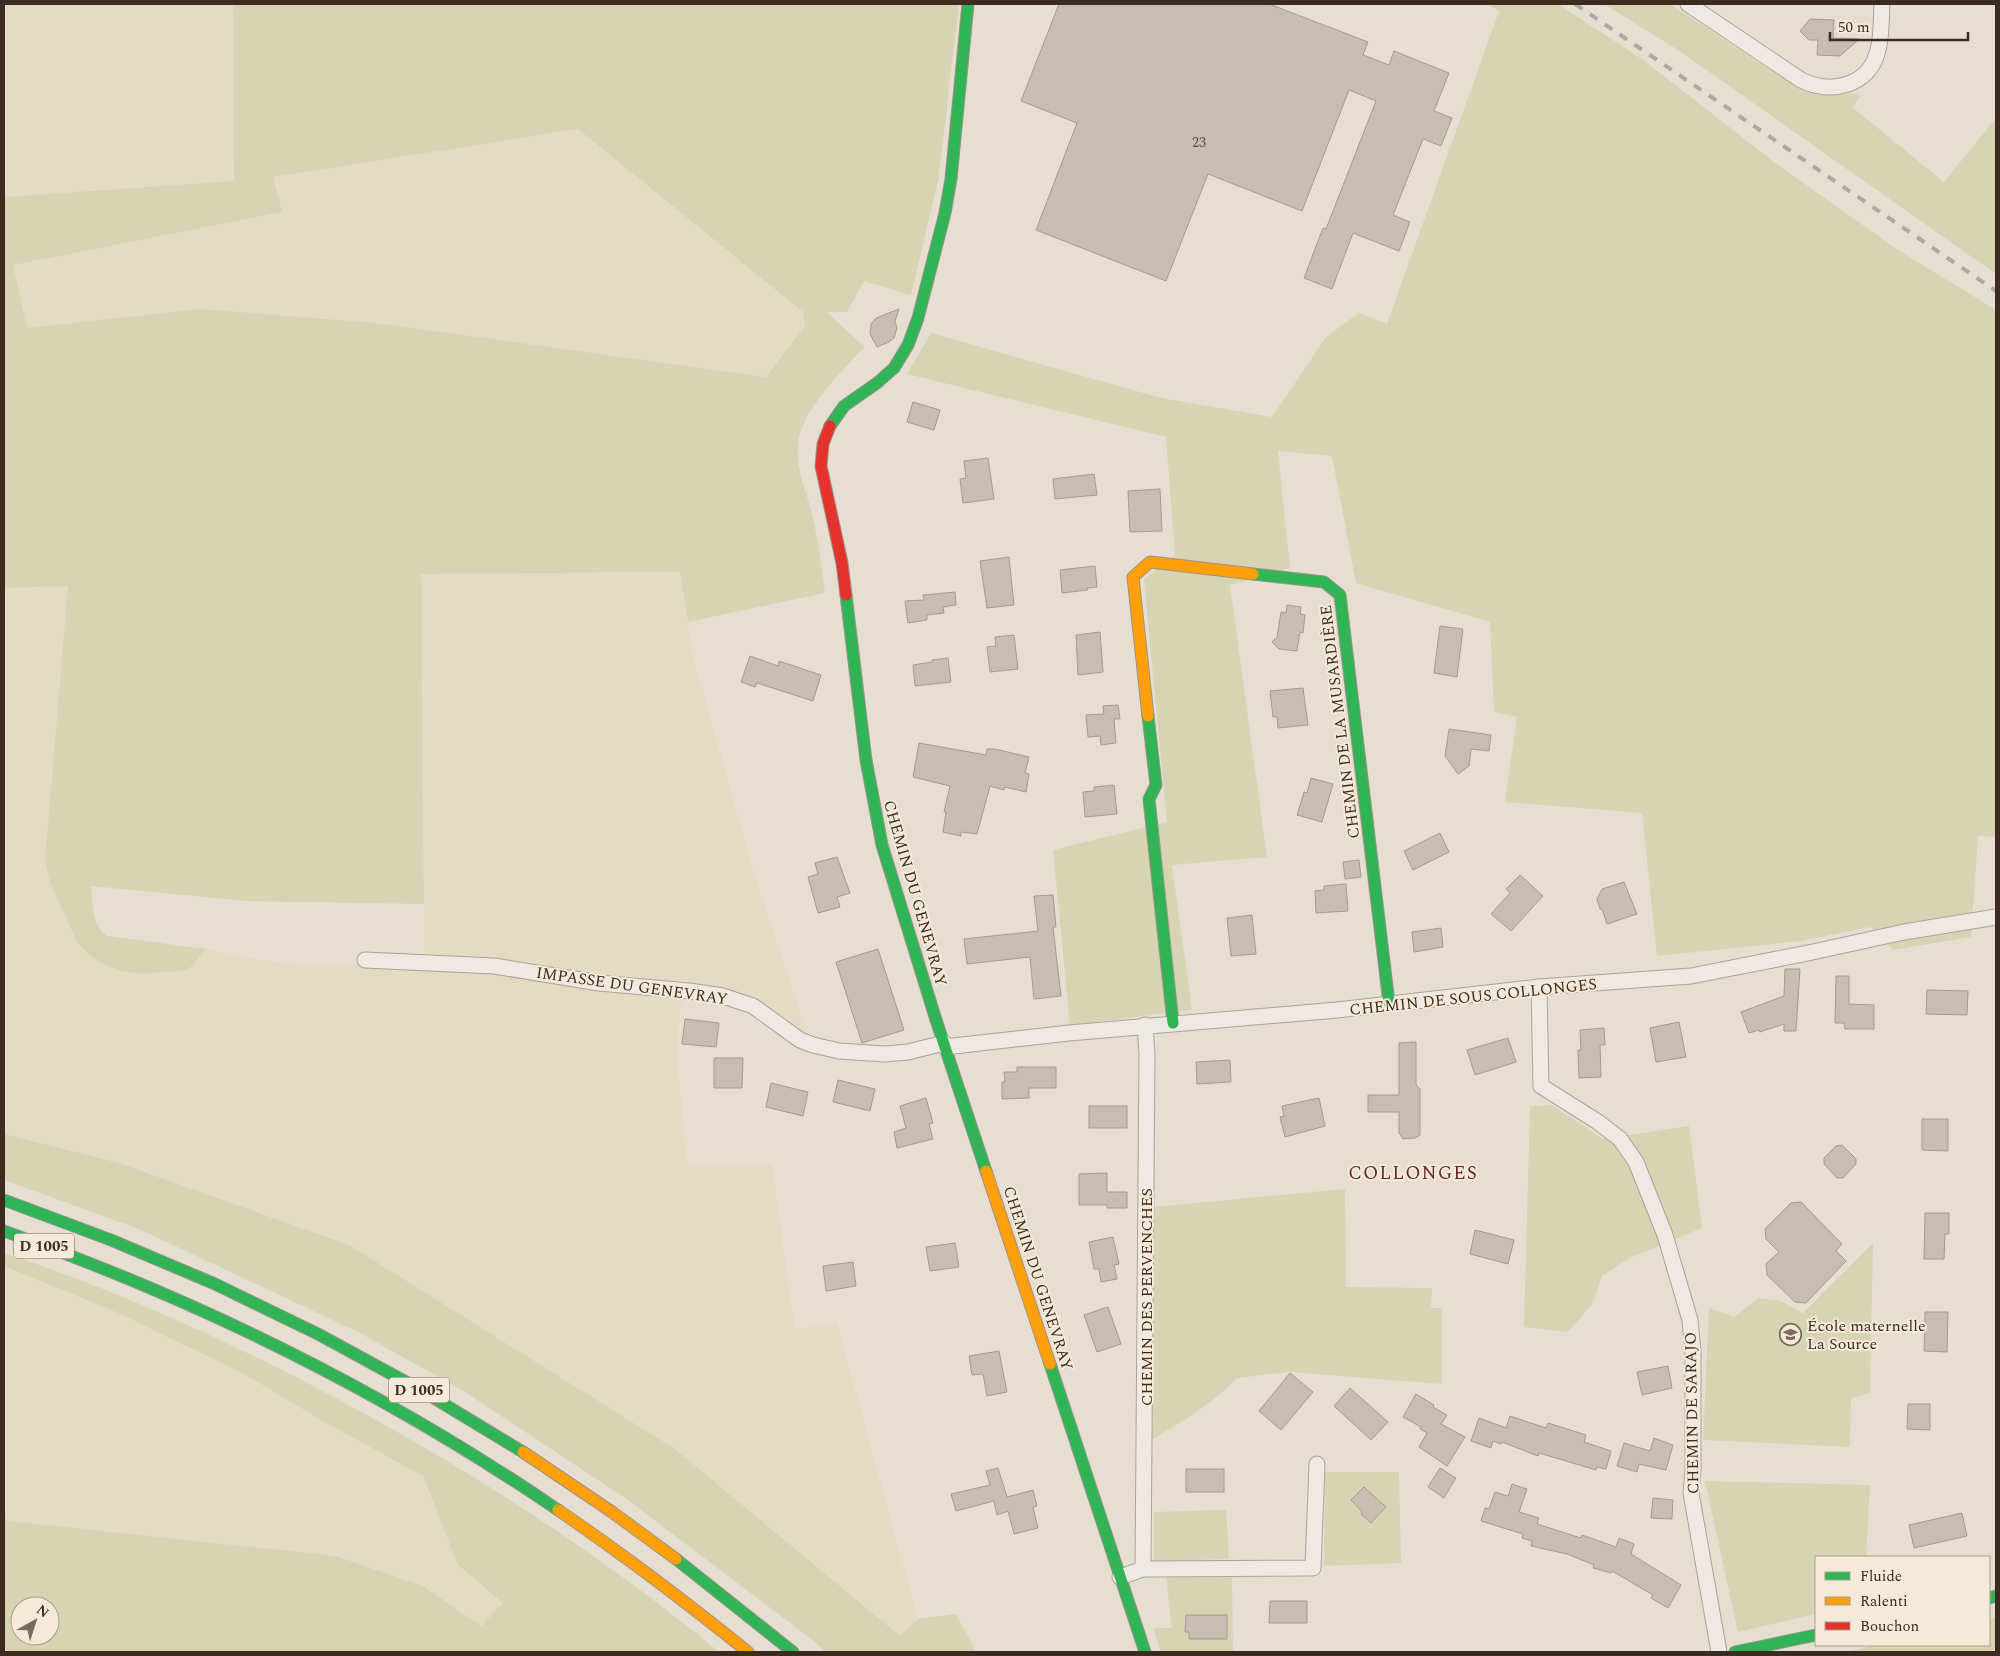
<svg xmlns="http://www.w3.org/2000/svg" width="2000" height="1656" font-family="Spectral,serif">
	<rect width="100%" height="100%" fill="#e6ded1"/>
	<!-- farmland -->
	<g fill="#e4dbc3">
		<polygon points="4,4 233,4 234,181 4,197"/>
		<polygon points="578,129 803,312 805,326 766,377 376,323 202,309 27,329 12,265 282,212 273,177"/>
		<polygon points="680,572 693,656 754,873 809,1038 764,1020 735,1005 681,997 677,1053 687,1165 772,1165 795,1329 837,1323 918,1619 900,1636 675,1449 119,1163 4,1134 4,588 68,585 45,860 50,882 76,940 88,954 103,964 121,971 140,974 190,968 206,949 261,960 296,964 425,967 421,574"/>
		<polygon points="4,1266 116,1312 244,1374 324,1422 423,1476 458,1565 503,1603 481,1626 423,1586 8,1521 4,1516"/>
	</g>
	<!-- green -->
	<g fill="#d7d4b4" fill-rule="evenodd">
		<path d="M 233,4 L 959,4 L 938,181 L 911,295 L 864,281 L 847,312 L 827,312 L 864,347 C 844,369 812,401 802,428 C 790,459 806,488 813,517 C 818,542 822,567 825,593 L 688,622 L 680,572 L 421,574 L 424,904 L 246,901 L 91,886 C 93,904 91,924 107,936 L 206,949 L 190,968 L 179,971 L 140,974 L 121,971 L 103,964 L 88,954 L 76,940 L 50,882 L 45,860 L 68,586 L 4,588 L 4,197 L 234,181 ZM 578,129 L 803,312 L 805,326 L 766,377 L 376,323 L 202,309 L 27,328 L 13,265 L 282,212 L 273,177 Z"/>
		<polygon points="1487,4 1558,4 1642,59 1774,162 1898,250 1996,310 1996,837 1978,836 1971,937 1893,950 1871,927 1801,941 1657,956 1642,813 1505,802 1517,717 1494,712 1490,622 1356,583 1332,456 1278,451 1290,568 1230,585 1267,857 1172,865 1192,1010 1070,1025 1053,850 1167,822 1144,579 1175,555 1166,437 907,374 931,333 1161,398 1272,417 1326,337 1359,313 1387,324 1499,11"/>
		<path d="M 1604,4 L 1670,4 L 1793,85 C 1806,91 1819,94 1833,95 C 1843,96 1851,90 1861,96 L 1852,107 L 1944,182 L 1996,118 L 1996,274 L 1678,50 Z"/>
		<polygon points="1552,1105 1603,1139 1689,1126 1702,1228 1630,1258 1602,1276 1593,1303 1568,1332 1524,1327 1530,1106"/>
		<polygon points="4,1134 119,1163 349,1245 675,1449 900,1636 918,1619 956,1614 976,1652 826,1652 810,1638 625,1498 462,1390 360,1333 139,1229 4,1180"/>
		<polygon points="1345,1189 1346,1287 1432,1288 1431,1308 1442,1308 1442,1384 1290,1372 1237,1378 1218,1396 1194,1414 1153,1439 1153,1207"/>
		<polygon points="1873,1243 1870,1393 1851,1398 1850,1447 1703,1440 1709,1308 1734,1317 1759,1298 1781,1301 1803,1313"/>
		<path d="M 4,1253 C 97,1283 187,1323 274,1366 C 431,1445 584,1540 719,1652 L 4,1652 L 4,1516 L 8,1521 L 336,1556 L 423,1586 L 481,1626 L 503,1603 L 458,1565 L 423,1476 L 324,1422 L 244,1374 L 116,1312 L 4,1266 ZM 20,1606 L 50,1606 L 50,1636 L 20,1636 Z"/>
		<polygon points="1325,1472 1399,1472 1401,1563 1324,1566"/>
		<polygon points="1705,1481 1870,1485 1866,1557 1816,1557 1816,1614 1738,1632"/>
		<polygon points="1226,1510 1229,1559 1154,1561 1154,1512"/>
		<polygon points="1166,1577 1232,1577 1233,1652 1161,1652 1153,1628 1172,1628"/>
		<polygon points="1996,1617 1996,1652 1847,1652 1875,1645 1989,1645 1989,1619"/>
	</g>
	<!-- building -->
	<g fill="#c9bcb2" stroke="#a69a90">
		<polygon points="1059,4 1269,4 1368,42 1363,55 1389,65 1394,51 1449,73 1434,111 1452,118 1441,146 1423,139 1393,215 1410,222 1399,251 1353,233 1332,289 1304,278 1323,228 1326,229 1376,101 1349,90 1302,211 1208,174 1166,281 1036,230 1077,123 1021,101"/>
		<polygon points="1810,19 1834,20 1833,38 1859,39 1840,56 1817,55 1818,40 1809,40 1800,31"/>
		<polygon points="899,309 895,321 897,328 894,338 889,342 877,347 870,334 871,324 876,318"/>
		<polygon points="913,402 940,410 934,430 907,422"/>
		<polygon points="988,458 994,499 963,503 960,479 966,478 964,461"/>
		<polygon points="1094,474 1097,495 1055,499 1053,479"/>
		<polygon points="1160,489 1162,531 1130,532 1128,491"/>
		<polygon points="1009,557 1014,605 987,608 980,561"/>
		<polygon points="1095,566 1097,587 1087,588 1088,590 1062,593 1060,570"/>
		<polygon points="955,592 956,605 943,607 944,613 927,615 927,620 908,623 905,601 924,600 923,595"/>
		<polygon points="1287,605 1301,607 1300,614 1305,615 1303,633 1300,632 1297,651 1279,649 1272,642 1277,637 1281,612 1286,613"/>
		<polygon points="1440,626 1463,629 1457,677 1434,673"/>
		<polygon points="1100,632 1103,672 1078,675 1076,635"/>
		<polygon points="1014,635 1018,669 990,672 987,647 996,646 995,637"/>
		<polygon points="750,656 778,666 779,661 821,675 813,701 757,683 755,687 741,682"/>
		<polygon points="948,658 951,682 915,686 913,665 932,662 932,660"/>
		<polygon points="1303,688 1308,725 1278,728 1277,717 1273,717 1270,691"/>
		<polygon points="1118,705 1120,719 1114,719 1116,743 1101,745 1100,736 1088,737 1086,715 1104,714 1103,706"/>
		<polygon points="1449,729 1491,735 1489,751 1471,749 1469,766 1458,774 1445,756"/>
		<polygon points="919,743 986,755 987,749 995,749 1029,757 1025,773 1029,774 1026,792 1005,787 1004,790 990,786 977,834 961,832 961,836 943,832 946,812 944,812 950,786 913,777"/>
		<polygon points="1311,778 1333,784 1322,822 1297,815 1304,792 1307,793"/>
		<polygon points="1114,785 1117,814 1085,817 1083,792 1094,791 1094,787"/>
		<polygon points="1440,833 1449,852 1413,870 1404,851"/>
		<polygon points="837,857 850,893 837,897 840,907 818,913 808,877 818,874 815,863"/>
		<polygon points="1359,860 1361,877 1345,879 1343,862"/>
		<polygon points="1520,875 1543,896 1511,931 1491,914 1510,893 1506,889"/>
		<polygon points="1624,882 1637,914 1607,924 1602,909 1600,909 1597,899 1602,889"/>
		<polygon points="1346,884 1348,911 1316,913 1315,891 1324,890 1324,886"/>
		<polygon points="1053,895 1056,927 1053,927 1061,996 1034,999 1030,957 967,964 964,939 1038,931 1034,896"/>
		<polygon points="1252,915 1256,954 1231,956 1227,918"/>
		<polygon points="1441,928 1443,947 1414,952 1412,932"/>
		<polygon points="878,949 904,1030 862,1043 836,962"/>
		<polygon points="1785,969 1800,969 1796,1031 1784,1031 1784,1024 1760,1032 1759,1030 1749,1033 1741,1012 1784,996"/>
		<polygon points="1836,976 1849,976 1849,1004 1874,1005 1874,1029 1845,1029 1844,1023 1835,1023"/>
		<polygon points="1927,990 1968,991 1967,1015 1926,1014"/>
		<polygon points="685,1019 719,1023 716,1047 682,1044"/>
		<polygon points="1679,1022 1686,1057 1656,1062 1650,1028"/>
		<polygon points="1604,1028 1605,1045 1600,1045 1601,1077 1579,1078 1578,1050 1581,1050 1580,1030"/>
		<polygon points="1508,1038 1516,1062 1475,1075 1467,1050"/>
		<polygon points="1416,1042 1416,1085 1420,1089 1420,1135 1415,1138 1403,1139 1399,1133 1399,1112 1368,1112 1368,1095 1399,1095 1399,1043"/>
		<polygon points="714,1058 743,1058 742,1088 714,1088"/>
		<polygon points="1230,1060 1231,1082 1197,1084 1196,1062"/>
		<polygon points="1017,1067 1056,1067 1056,1088 1029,1088 1029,1098 1002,1099 1002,1082 1005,1082 1004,1072 1017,1072"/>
		<polygon points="838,1080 875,1089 870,1111 833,1102"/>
		<polygon points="771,1083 808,1092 803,1116 766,1107"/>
		<polygon points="926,1098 933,1123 929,1124 933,1139 897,1148 894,1132 906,1128 900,1106"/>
		<polygon points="1319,1098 1325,1126 1285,1137 1280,1117 1284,1116 1282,1106"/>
		<rect x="1089" y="1106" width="38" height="22"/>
		<polygon points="1922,1119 1948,1119 1948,1151 1922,1150"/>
		<polygon points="1842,1145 1856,1159 1856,1164 1843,1178 1837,1178 1824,1164 1824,1158 1836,1146"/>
		<polygon points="1107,1173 1107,1192 1127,1192 1127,1208 1107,1208 1107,1205 1079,1205 1079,1174"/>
		<polygon points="1801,1202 1842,1244 1836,1251 1846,1261 1806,1303 1795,1302 1767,1275 1766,1264 1779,1252 1766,1239 1765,1229 1791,1203"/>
		<polygon points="1925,1213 1949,1213 1949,1234 1945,1234 1944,1259 1924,1259"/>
		<polygon points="1475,1230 1514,1240 1508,1264 1470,1254"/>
		<polygon points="1113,1237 1119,1264 1114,1265 1117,1279 1101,1282 1099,1269 1094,1269 1089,1242"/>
		<polygon points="955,1243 959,1267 930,1271 926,1247"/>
		<polygon points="853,1262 856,1286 826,1291 823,1266"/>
		<polygon points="1108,1307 1121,1344 1097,1352 1084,1315"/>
		<polygon points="1925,1312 1948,1312 1947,1352 1924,1351"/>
		<polygon points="999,1351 1007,1392 987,1396 983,1374 972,1375 969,1356"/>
		<polygon points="1668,1366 1672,1388 1642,1395 1637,1372"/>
		<polygon points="1290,1373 1313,1392 1281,1430 1259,1411"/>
		<polygon points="1350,1388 1388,1422 1371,1440 1334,1406"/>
		<polygon points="1416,1394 1434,1405 1433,1407 1447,1415 1441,1424 1465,1437 1447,1466 1419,1447 1427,1433 1420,1429 1421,1427 1403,1417"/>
		<polygon points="1908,1404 1930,1404 1930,1430 1907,1429"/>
		<polygon points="1510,1416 1546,1428 1548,1423 1586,1435 1584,1442 1611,1451 1606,1469 1597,1467 1596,1470 1539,1453 1538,1456 1502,1442 1501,1444 1493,1441 1491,1448 1471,1441 1479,1418 1506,1428"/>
		<polygon points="1654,1438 1673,1445 1666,1470 1639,1464 1637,1472 1617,1466 1624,1443 1650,1451"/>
		<polygon points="998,1468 1007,1497 1033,1490 1037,1506 1033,1507 1038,1528 1014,1534 1008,1511 997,1515 994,1501 956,1511 951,1494 990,1485 986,1471"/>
		<polygon points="1440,1468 1456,1478 1444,1498 1428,1487"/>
		<rect x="1186" y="1469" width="38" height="23"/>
		<polygon points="1512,1484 1527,1489 1519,1512 1539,1518 1537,1524 1581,1538 1582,1535 1616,1547 1619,1538 1634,1544 1631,1554 1681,1585 1668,1608 1651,1598 1653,1595 1612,1571 1611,1573 1593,1568 1594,1565 1567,1554 1531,1546 1532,1541 1522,1538 1523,1534 1481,1521 1485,1508 1489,1509 1495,1492 1508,1496"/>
		<polygon points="1364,1487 1386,1507 1371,1523 1361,1514 1362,1512 1351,1500"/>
		<polygon points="1653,1498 1673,1500 1672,1519 1651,1518"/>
		<polygon points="1962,1513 1967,1536 1914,1548 1909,1525"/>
		<polygon points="1270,1601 1307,1601 1307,1623 1269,1623"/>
		<polygon points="1186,1615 1227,1615 1227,1639 1189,1639 1189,1632 1185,1632"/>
	</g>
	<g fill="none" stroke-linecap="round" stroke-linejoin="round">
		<defs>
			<g id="street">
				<path d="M 1688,4 L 1801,80 C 1831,95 1870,86 1878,50 C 1882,35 1881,19 1882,4"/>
				<polyline points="365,960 494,966 599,983 689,991 723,996 753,1006 800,1040 813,1045 839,1051 885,1054 908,1052 944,1043"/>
				<polyline points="1539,987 1541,1086 1598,1122 1620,1139 1636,1162 1665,1235 1690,1320 1693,1352 1693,1470 1691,1493 1719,1652"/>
				<polyline points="945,1047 1069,1033 1337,1010 1539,987 1691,976 1808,953 1904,932 1996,917"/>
				<polyline points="1143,1569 1313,1568 1317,1464"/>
				<polyline points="1120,1577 1143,1569 1147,1054 1145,1025"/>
			</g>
			<g id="fast">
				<polyline points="830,426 844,406 877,383 894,368 908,345 918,318 945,213 951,179 968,4"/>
				<polyline points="1253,574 1324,582 1340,595 1389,1003"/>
				<polyline points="846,595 866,760 882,845 936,1020 986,1171"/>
				<polyline points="1148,716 1156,785 1149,799 1173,1023"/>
				<polyline points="4,1200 111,1240 215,1284 318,1334 419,1389 523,1452"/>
				<path d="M 4,1231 C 198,1300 388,1394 558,1510"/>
				<polyline points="1050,1364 1145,1652"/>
				<polyline points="676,1559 793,1652"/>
				<polyline points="1989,1598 1996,1596"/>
				<polyline points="1735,1652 1816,1635"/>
			</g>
			<g id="slow">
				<polyline points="1148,716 1133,577 1150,562 1253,574"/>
				<polyline points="986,1171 1050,1364"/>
				<polyline points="523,1452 612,1512 676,1559"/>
				<path d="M 558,1510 C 624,1555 686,1602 748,1652"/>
			</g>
			<polyline id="jam" points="830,426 823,444 821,466 842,563 846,595"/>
		</defs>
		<!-- street casing -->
		<use href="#street" stroke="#aca399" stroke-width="17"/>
		<!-- fast casing -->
		<use href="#fast" stroke="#9b938a" stroke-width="13"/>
		<!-- slow casing -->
		<use href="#slow" stroke="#9b938a" stroke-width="13"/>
		<!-- jam casing -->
		<use href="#jam" stroke="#9b938a" stroke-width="13"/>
		<!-- street -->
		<use href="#street" stroke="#eee9e3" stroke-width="15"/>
		<!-- fast -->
		<use href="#fast" stroke="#30b455" stroke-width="11"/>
		<!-- slow -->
		<use href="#slow" stroke="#ff9f0a" stroke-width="11"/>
		<!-- jam -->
		<use href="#jam" stroke="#e5322d" stroke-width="11"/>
		<!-- rail -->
		<polyline stroke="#aea8a2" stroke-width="4" stroke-dasharray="9 9" stroke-linecap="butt" points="1575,4 1996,291"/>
	</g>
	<!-- icons -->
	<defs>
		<symbol id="school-ring" viewBox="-11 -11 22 22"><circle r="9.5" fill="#f5ead9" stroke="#776a5f" stroke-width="1.5"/><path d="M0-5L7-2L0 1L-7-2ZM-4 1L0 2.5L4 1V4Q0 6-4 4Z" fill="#776a5f"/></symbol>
	</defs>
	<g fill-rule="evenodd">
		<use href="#school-ring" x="1778" y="1322" width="25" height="25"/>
	</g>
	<g text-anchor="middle" stroke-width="4" stroke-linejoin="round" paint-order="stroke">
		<!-- number labels -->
		<g font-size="14" fill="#5e4f45">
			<text x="1199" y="147">23</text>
		</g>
		<!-- shield labels -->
		<g fill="#f5ead9" stroke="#736458" stroke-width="1">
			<rect x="14" y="1233.5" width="60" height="25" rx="4"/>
			<rect x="389" y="1377.5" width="60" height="25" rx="4"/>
		</g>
		<g font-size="15" font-weight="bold" fill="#3b2b21">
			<text x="44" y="1251">D 1005</text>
			<text x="419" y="1395">D 1005</text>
		</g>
		<!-- street labels -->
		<g font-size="16" fill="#3b2b21" stroke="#f5ead9">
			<text transform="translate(1339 722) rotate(-97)" y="6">CHEMIN DE LA MUSARDIÈRE</text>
			<text transform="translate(916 893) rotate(74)" y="6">CHEMIN DU GENEVRAY</text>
			<text transform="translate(632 985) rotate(8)" y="6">IMPASSE DU GENEVRAY</text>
			<text transform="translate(1473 996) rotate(-6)" y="6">CHEMIN DE SOUS COLLONGES</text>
			<text transform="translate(1039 1278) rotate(72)" y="6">CHEMIN DU GENEVRAY</text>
			<text transform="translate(1146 1297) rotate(-90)" y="6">CHEMIN DES PERVENCHES</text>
			<text transform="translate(1691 1413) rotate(-91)" y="6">CHEMIN DE SARAJO</text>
		</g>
		<!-- poi labels -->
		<g font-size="16" fill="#3b2b21" stroke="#f5ead9" text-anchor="start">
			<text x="1807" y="1331">École maternelle<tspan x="1807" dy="18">La Source</tspan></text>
		</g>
		<!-- quarter labels -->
		<g font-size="19" letter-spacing="1" fill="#662922" stroke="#f5ead9">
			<text x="1413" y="1179">COLLONGES</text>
		</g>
	</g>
	<!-- border -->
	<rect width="2000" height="1656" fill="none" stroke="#3b2b21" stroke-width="10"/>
	<!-- legend -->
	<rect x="1815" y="1556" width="175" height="90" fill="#f5ead9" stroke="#ab9e8f"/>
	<rect x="1825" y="1572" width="25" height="8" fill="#30b455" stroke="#ab9e8f"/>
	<text x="1860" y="1581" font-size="15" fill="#3b2b21">Fluide</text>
	<rect x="1825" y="1597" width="25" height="8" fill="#ff9f0a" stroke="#ab9e8f"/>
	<text x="1860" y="1606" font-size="15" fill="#3b2b21">Ralenti</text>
	<rect x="1825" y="1622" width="25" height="8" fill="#e5322d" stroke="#ab9e8f"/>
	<text x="1860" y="1631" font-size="15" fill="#3b2b21">Bouchon</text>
	<!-- north arrow -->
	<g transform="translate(35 1621) rotate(39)"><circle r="24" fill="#f5ead9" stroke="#ab9e8f"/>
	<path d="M0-4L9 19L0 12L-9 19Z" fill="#776a5f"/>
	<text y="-8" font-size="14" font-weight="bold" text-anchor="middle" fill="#3b2b21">N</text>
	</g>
	<!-- scale -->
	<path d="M1830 32v8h138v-8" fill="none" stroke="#3b2b21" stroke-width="2.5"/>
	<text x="1838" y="32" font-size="15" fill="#3b2b21" stroke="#f5ead9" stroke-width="4" paint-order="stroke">50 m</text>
</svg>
